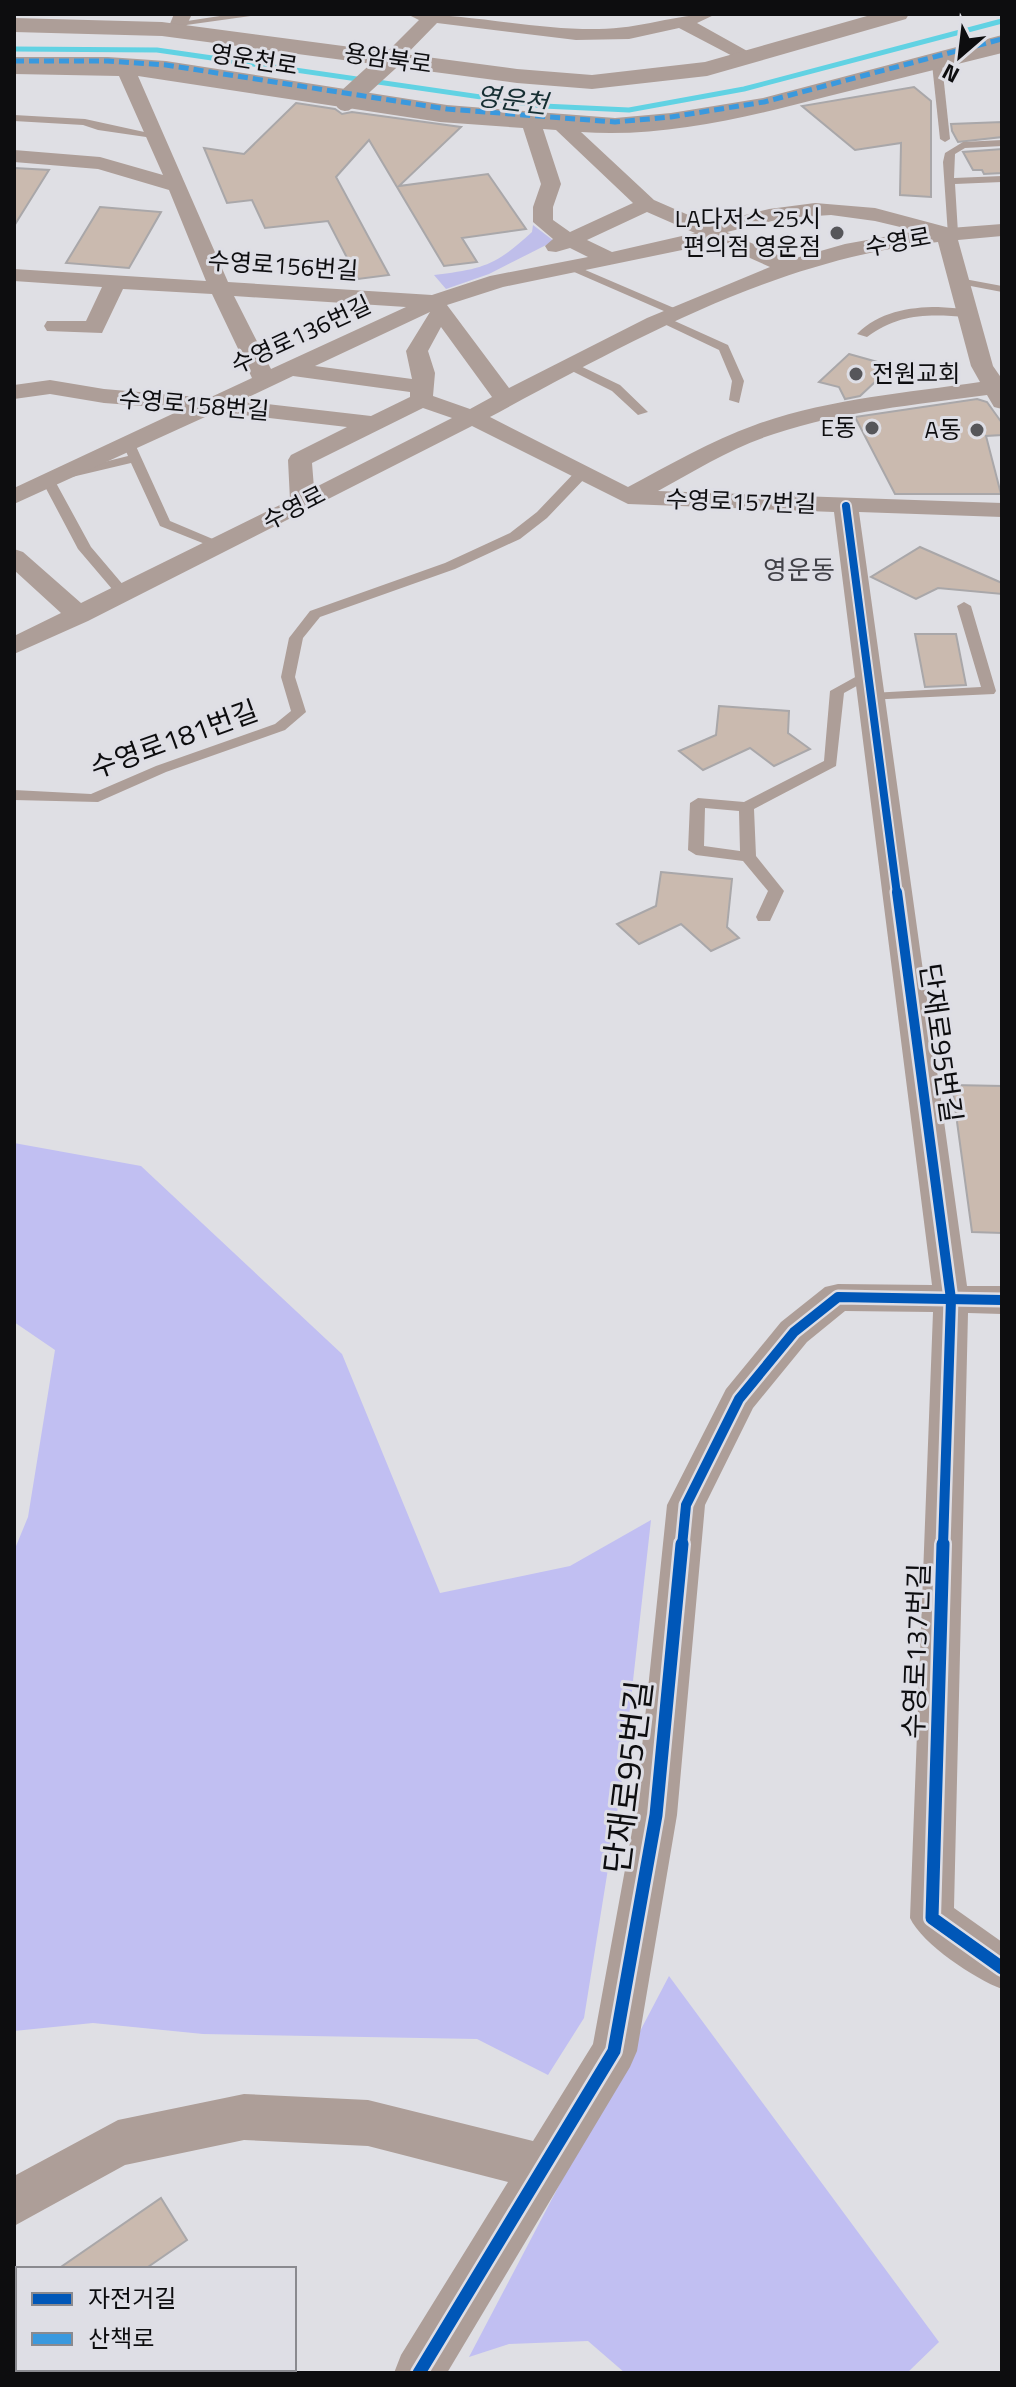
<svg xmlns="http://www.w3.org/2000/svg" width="1016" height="2387" font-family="'Titillium Web','Noto Sans KR',sans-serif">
	<rect width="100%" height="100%" fill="#dfdfe4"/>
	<!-- green -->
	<path fill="#bfbeea" d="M 533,225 L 554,241 L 489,274 L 446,289 L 434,275 C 483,269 495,266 532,232 Z"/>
	<!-- forest -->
	<g fill="#c1bff2">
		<polygon points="14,1143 141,1166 342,1354 440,1593 570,1566 651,1520 621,1788 584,2018 548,2075 477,2039 203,2034 93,2023 14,2031 14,1551 28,1517 55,1350 14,1322"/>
		<polygon points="669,1976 939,2342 907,2373 625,2373 588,2341 509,2344 469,2357"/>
	</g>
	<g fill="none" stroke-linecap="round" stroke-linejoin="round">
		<!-- stream -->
		<polyline stroke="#61d2e3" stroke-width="5" points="14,49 157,50 543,106 629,110 744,89 1002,21"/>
	</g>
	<!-- building -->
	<g fill="#cabaaf" stroke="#a9a7a9" stroke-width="2">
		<polygon points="914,87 931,101 931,197 900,195 901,143 855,150 802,106"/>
		<polygon points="296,103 335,109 342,114 352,112 461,127 399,186 488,174 526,229 462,238 477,262 444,266 369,140 336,177 389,275 358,279 328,221 265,228 252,200 227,203 204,148 244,154"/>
		<polygon points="1002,122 1002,137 958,142 952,131 951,124"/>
		<polygon points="1002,149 1002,173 984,174 982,170 973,170 963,152"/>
		<polygon points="14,168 49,170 14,226"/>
		<polygon points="100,207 161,212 129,268 66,263"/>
		<polygon points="849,354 892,366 860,396 845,399 839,387 819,382"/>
		<polygon points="977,399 987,402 1002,423 1002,435 986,436 1001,494 895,494 855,417"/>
		<polygon points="920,547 1002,583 1002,594 938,588 916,599 871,577"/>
		<polygon points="915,634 956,634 966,685 925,687"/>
		<polygon points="719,706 789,711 788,733 810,749 774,766 750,748 703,770 679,751 716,735"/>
		<polygon points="661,872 732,879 727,927 739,938 711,951 681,924 639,944 617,924 656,906"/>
		<polygon points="952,1085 1002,1086 1002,1233 972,1232"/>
		<polygon points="161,2198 187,2240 145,2269 58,2269"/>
	</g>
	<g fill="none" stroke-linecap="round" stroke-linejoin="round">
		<!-- service -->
		<g fill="#ad9e98" fill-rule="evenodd">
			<polygon points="233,14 264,14 179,26 174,23"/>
			<polygon points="937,61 942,64 950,139 945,142 940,139 932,64"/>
			<polygon points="14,115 85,119 158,135 153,138 98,130 83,125 14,121"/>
			<polygon points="1002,140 1002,146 965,148 955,154 954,178 1002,176 1002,182 955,184 958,233 948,235 943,162 945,153 963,142"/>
			<polygon points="569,263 681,311 683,313 673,315 565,268 563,266"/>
			<polygon points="959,278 1002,286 1002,292 955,283 953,281"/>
			<path d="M 938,307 L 967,309 L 973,313 L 967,317 C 929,314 899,313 867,337 L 857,334 C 879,312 908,307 938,307 Z"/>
			<polygon points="660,318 668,318 728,345 744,381 739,403 729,400 732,381 719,350 660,322"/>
			<polygon points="572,362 620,385 648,412 638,415 612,391 568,369 568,363"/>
			<polygon points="125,441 135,444 170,521 227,545 225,548 215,548 160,526 131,463 55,481 91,547 130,593 123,597 118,596 78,549 42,481 52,475 128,456 123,444"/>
			<polygon points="582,469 588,473 587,476 547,518 520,539 455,569 320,617 303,638 295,677 306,712 285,730 166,772 98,802 14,800 14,790 91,794 156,766 275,724 291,711 281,677 289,638 310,611 445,563 510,533 537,512 577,470"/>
			<polygon points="964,602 971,606 996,691 994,694 866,700 866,694 871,693 981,687 957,606"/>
			<path d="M 868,670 L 875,674 L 873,677 L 844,693 L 836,766 L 754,809 L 756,856 L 784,891 L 770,921 L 758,921 L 756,917 L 768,891 L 743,861 L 696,855 L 688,850 L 690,803 L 698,798 L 744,802 L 824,761 L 830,691 ZM 705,808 L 739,811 L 740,851 L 704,846 Z"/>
		</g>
		<!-- pedestrian -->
		<polygon fill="#ad9e98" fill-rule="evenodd" points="1002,35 1002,43 764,106 671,121 615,126 447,113 166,69 108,65 14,65 14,57 108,57 166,61 447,105 615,118 671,113 763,98"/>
		<!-- minor -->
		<g fill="#ad9e98" fill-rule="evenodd">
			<polygon points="174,14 192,14 182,35 176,37 167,31"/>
			<path d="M 407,14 C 472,14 534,30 599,29 C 639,29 676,14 716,14 L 697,23 L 758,57 L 749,63 L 742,61 L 679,28 L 629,39 L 576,40 L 437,23 L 398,63 L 384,63 L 382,59 L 384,55 L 419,20 Z"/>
			<path d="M 1002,41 L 1002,53 C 944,67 887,82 829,96 C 748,117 664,138 581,132 L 654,200 L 709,224 L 769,209 L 815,203 L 875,208 L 950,228 L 1002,224 L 1002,236 L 958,240 L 993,366 L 1002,379 L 1002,409 L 994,407 L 987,395 C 916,405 842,411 774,434 C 733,447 696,470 658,491 L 1002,503 L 1002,517 L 859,512 L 967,1286 L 1002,1286 L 1002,1314 L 968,1313 L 954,1908 L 1002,1942 L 1002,1989 C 975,1979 922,1944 910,1918 L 933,1312 L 845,1311 L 807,1342 L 753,1408 L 705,1505 L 677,1815 L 637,2051 L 630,2067 L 447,2373 L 394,2373 L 401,2355 L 508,2182 L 368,2146 L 244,2140 L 125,2165 L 14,2226 L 14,2176 L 118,2120 L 244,2094 L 368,2100 L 533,2141 L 593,2044 L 635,1815 L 667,1505 L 726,1389 L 781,1322 L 825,1287 L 838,1284 L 932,1285 L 834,512 L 628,504 L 472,426 L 88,621 L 14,654 L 14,636 L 61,613 L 14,570 L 14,549 L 23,552 L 81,603 L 290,500 L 288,460 L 291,455 L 347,427 L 216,412 L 14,504 L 14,488 L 183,409 L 104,403 L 50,394 L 14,399 L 14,385 L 50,380 L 104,389 L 209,398 L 252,378 L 212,294 L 123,289 L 102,333 L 47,331 L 44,326 L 47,321 L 86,321 L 102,287 L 14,281 L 14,269 L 206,281 L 169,190 L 98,169 L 14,162 L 14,150 L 100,157 L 163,175 L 119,76 L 14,74 L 14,62 L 156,65 L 440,110 L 612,122 L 675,117 L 768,100 ZM 138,76 L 440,122 L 523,128 L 541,184 L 533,207 L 533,222 L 553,239 L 545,246 L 548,251 L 556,252 L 570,248 L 588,257 L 490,276 L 432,295 L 228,282 ZM 543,129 L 556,130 L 633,203 L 570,232 L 553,220 L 553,207 L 561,184 ZM 647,212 L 695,233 L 612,252 L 587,240 ZM 831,215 L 875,221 L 917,231 L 845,244 L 789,260 L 727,232 L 784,218 ZM 712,241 L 770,267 L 647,318 L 509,388 L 447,305 L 503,287 L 687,249 ZM 938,242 L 971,366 L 980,382 C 905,393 827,399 755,425 C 711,441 669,465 628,487 L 490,417 C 631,341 775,259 938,242 ZM 234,296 L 406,307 L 271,369 ZM 430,312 L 406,351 L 412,379 L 315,366 ZM 441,327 L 492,397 L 470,409 L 433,396 L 435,373 L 428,351 ZM 293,376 L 410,392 L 410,397 L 371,416 L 240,401 ZM 423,408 L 452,418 L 314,488 L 312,463 Z"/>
		</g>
		<!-- tertiary -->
		<polygon fill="#ad9e98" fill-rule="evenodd" points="874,14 909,14 906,19 707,76 592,89 517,83 162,36 14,32 14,18 162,22 517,69 592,75 705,62"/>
		<!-- minor-bridge -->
		<polyline stroke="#ad9e98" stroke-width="20" points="345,101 391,59"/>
		<!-- quiet -->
		<polyline stroke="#3a99de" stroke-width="5" stroke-dasharray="10 5" stroke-linecap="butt" points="14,61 108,61 166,65 447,109 615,122 671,117 764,102 1002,39"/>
		<defs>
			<polyline id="cycleway-far2" points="846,506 897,894"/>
			<g id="cycleway-far1">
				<polyline points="897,892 951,1299 943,1546"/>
				<polyline points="682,1546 686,1505 739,1399 794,1332 838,1297 1002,1300"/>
			</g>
			<g id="cycleway">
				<polyline points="943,1544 932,1918 1002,1968"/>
				<polyline points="419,2373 614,2051 656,1815 682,1544"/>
			</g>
		</defs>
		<!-- cycleway-far2 casing -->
		<use href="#cycleway-far2" stroke="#dedee5" stroke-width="12"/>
		<!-- cycleway-far1 casing -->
		<use href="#cycleway-far1" stroke="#dedee5" stroke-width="15"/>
		<!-- cycleway casing -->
		<use href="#cycleway" stroke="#dedee5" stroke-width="18"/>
		<!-- cycleway-far2 -->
		<use href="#cycleway-far2" stroke="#0057b8" stroke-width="8"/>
		<!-- cycleway-far1 -->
		<use href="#cycleway-far1" stroke="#0057b8" stroke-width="10"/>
		<!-- cycleway -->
		<use href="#cycleway" stroke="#0057b8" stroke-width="13"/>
	</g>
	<!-- markers -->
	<g fill="#56565a" stroke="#dedee5" stroke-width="3">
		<circle cx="837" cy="233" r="8"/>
		<circle cx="856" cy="374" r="8"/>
		<circle cx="872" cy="428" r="8"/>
		<circle cx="977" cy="430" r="8"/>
	</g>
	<g text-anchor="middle" stroke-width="6" stroke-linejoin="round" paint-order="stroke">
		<!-- far-street labels -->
		<g font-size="24" fill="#0d0d0f" stroke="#dedee5">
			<text transform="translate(388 59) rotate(8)" y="8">용암북로</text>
			<text transform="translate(254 60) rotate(9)" y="8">영운천로</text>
			<text transform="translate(898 242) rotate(-10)" y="8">수영로</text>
			<text transform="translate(283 266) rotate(4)" y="8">수영로156번길</text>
			<text transform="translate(301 335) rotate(-25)" y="8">수영로136번길</text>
			<text transform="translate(194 405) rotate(5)" y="8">수영로158번길</text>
			<text transform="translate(741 502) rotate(2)" y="8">수영로157번길</text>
			<text transform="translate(294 508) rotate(-27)" y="8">수영로</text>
		</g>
		<!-- far-poi labels -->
		<g font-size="24" fill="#0d0d0f" stroke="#dedee5" text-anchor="end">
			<text x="821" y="227">LA다저스 25시<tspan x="821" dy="28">편의점 영운점</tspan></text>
			<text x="872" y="382" text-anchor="start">전원교회</text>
			<text x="856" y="436">E동</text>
			<text x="961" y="438">A동</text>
		</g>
		<!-- far-water labels -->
		<g font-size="26" font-style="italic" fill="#152e32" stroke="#dedee5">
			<text transform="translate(512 100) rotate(7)" y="9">영운천</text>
		</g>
		<!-- far-quarter labels -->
		<g font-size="26" fill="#414147" stroke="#dedee5">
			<text x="799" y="579">영운동</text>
		</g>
		<!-- street labels -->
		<g font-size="28" fill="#0d0d0f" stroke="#dedee5">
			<text transform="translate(174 739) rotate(-20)" y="10">수영로181번길</text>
			<text transform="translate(941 1043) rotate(82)" y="10">단재로95번길</text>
			<text transform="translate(916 1651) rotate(-88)" y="10">수영로137번길</text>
		</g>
		<!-- near-street labels -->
		<g font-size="34" fill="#0d0d0f" stroke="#dedee5">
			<text transform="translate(628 1777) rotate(-83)" y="12">단재로95번길</text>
		</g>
	</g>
	<!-- border -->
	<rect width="1016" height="2387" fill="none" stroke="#0d0d0f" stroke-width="32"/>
	<!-- legend -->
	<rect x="16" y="2267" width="280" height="104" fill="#dedee5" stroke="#8a8a8f" stroke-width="2"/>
	<rect x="32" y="2293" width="40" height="12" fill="#0057b8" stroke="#8a8a8f" stroke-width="2"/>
	<text x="88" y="2307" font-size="24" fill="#0d0d0f">자전거길</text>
	<rect x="32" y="2333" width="40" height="12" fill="#3a99de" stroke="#8a8a8f" stroke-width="2"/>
	<text x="88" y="2347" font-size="24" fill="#0d0d0f">산책로</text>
	<!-- north arrow -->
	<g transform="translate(960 56) rotate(208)" stroke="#dedee5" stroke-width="6" paint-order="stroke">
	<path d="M0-6L14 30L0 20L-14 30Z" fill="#0d0d0f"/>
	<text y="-12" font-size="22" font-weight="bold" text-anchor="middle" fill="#0d0d0f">N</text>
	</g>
</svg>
